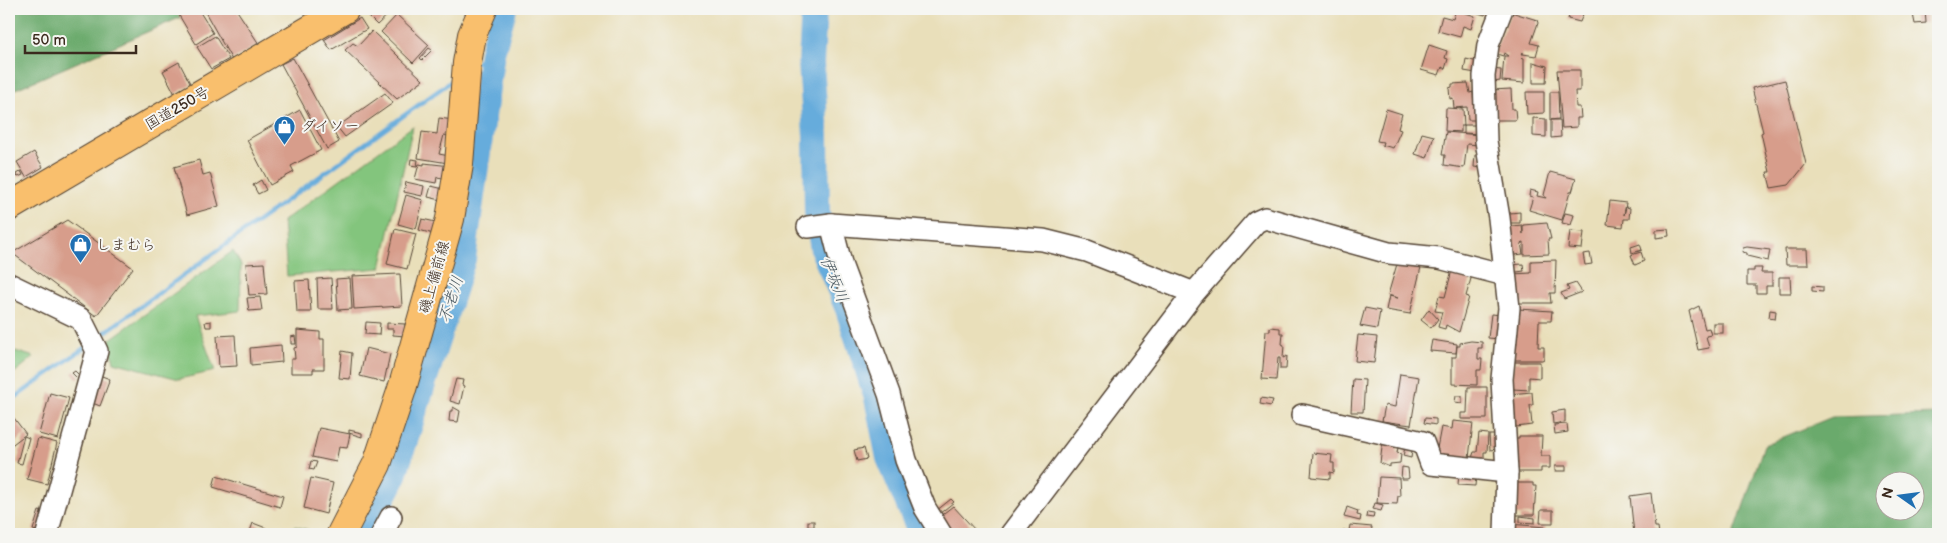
<svg xmlns="http://www.w3.org/2000/svg" width="1947" height="543" font-family="'Balsamiq Sans','Klee One',sans-serif">
	<rect width="100%" height="100%" fill="#f6f6f2"/>
	<filter id="ink" filterUnits="userSpaceOnUse"><feTurbulence type="fractalNoise" baseFrequency=".02" numOctaves="2"/><feDisplacementMap in="SourceGraphic" scale="10" xChannelSelector="R" yChannelSelector="G"/><feConvolveMatrix kernelMatrix="1 2 1 2 8 2 1 2 1" color-interpolation-filters="sRGB"/></filter>
	<filter id="wash" filterUnits="userSpaceOnUse"><feTurbulence type="fractalNoise" baseFrequency=".0096" numOctaves="4" result="noise"/><feDisplacementMap in="SourceGraphic" scale="20" xChannelSelector="R" yChannelSelector="G"/><feGaussianBlur stdDeviation="1.12" result="paint"/><feColorMatrix in="noise" values="0 0 0 0 0 0 0 0 0 0 0 0 0 0 0 0 0 1.4 0 .05"/><feComposite in="paint" operator="in"/></filter>
	<g filter="url(#wash)">
		<rect width="100%" height="100%" fill="#e9dfba"/>
		<!-- green -->
		<g fill="#83c57d" stroke="#5f784e">
			<polygon points="413,126 381,268 287,276 283,221"/>
			<polygon points="233,251 241,265 240,311 195,316 215,371 179,379 114,362 109,340"/>
			<polygon points="9,349 34,357 9,377"/>
			<polygon points="294,526 323,534 290,534"/>
		</g>
		<!-- forest -->
		<g fill="#6aaa6c" stroke="#526a45" fill-rule="evenodd">
			<polygon points="9,9 200,9 9,92"/>
			<path d="M 1938,414 L 1938,534 L 1734,534 L 1764,445 L 1832,417 ZM 1884,480 L 1914,480 L 1914,510 L 1884,510 Z"/>
		</g>
		<g fill="none" stroke-linecap="round" stroke-linejoin="round">
			<!-- stream -->
			<g stroke="#66acdc" stroke-width="4.5">
				<polyline points="477,62 492,52"/>
				<polyline points="97,338 457,77"/>
				<polyline points="9,402 87,346"/>
			</g>
			<!-- river -->
			<g stroke="#66acdc" stroke-width="26">
				<polyline points="814,9 811,63 816,135 817,212 823,250 848,309 877,398 889,458 917,524 926,534"/>
				<polyline points="364,534 392,481 463,259 492,52 504,9"/>
			</g>
		</g>
		<g id="blocks">
			<!-- building -->
			<g fill="#d79d8b">
				<polygon points="182,9 198,9 213,33 196,44 177,12"/>
				<polygon points="206,9 236,9 259,44 232,60 204,10"/>
				<polygon points="377,9 393,10 377,25 368,16"/>
				<polygon points="1472,9 1487,9 1485,15 1471,11"/>
				<polygon points="1571,9 1585,9 1580,22 1568,19"/>
				<polygon points="1597,9 1611,9 1610,14 1596,12"/>
				<polygon points="1912,9 1925,9 1926,23 1915,24"/>
				<polygon points="1456,10 1475,16 1471,29 1463,26 1460,37 1438,31 1442,16 1453,19"/>
				<polygon points="1511,12 1537,20 1538,23 1531,43 1539,45 1536,56 1523,54 1523,52 1521,57 1524,58 1524,83 1502,81 1504,56 1508,56 1504,53 1503,56 1494,53"/>
				<polygon points="397,15 429,45 413,63 381,32"/>
				<polygon points="360,18 367,29 331,50 324,40"/>
				<polygon points="372,31 423,80 397,99 345,50 353,43 358,46"/>
				<polygon points="215,36 229,59 211,69 197,47"/>
				<polygon points="1429,45 1447,51 1445,58 1448,59 1445,69 1442,67 1439,75 1421,70"/>
				<polygon points="429,48 432,50 422,60 420,58"/>
				<polygon points="293,58 339,142 327,149 281,64"/>
				<polygon points="1466,59 1478,62 1476,73 1464,71"/>
				<polygon points="179,62 191,85 175,94 163,71"/>
				<polygon points="1533,62 1547,66 1546,83 1533,83"/>
				<polygon points="1491,69 1501,70 1500,81 1489,83"/>
				<polygon points="1557,70 1580,70 1580,91 1575,91 1576,107 1580,107 1581,118 1577,118 1577,127 1562,128"/>
				<polygon points="1785,80 1806,164 1789,185 1771,188 1767,172 1770,172 1761,133 1763,132 1752,88"/>
				<polygon points="1468,83 1470,93 1473,92 1474,107 1480,107 1481,120 1468,120 1467,107 1454,108 1453,98 1450,99 1449,88 1452,87 1452,84"/>
				<polygon points="1511,89 1512,109 1515,109 1516,120 1497,120 1496,112 1493,112 1492,90"/>
				<polygon points="1526,92 1544,92 1544,113 1527,114"/>
				<polygon points="1550,92 1558,92 1559,119 1550,120"/>
				<polygon points="385,93 393,103 345,137 337,127"/>
				<polygon points="1446,108 1463,109 1464,126 1461,126 1461,132 1445,131"/>
				<polygon points="1386,109 1402,114 1398,129 1401,130 1393,148 1382,145 1383,142 1377,141"/>
				<polygon points="300,110 321,150 291,166 294,172 270,185 247,140"/>
				<polygon points="439,118 453,120 450,136 444,135 439,154 449,156 448,163 418,158 422,132 437,134"/>
				<polygon points="1533,118 1546,119 1546,137 1533,136"/>
				<polygon points="1551,120 1560,120 1561,137 1551,138"/>
				<polygon points="1464,125 1480,125 1479,134 1464,133"/>
				<polygon points="1446,132 1480,135 1479,145 1467,144 1464,168 1444,165 1445,155 1442,155"/>
				<polygon points="1422,133 1434,136 1427,158 1415,154"/>
				<polygon points="34,152 43,167 26,177 17,162"/>
				<polygon points="1475,155 1483,155 1482,168 1474,167"/>
				<polygon points="411,159 418,160 417,166 410,165"/>
				<polygon points="199,160 203,175 210,173 219,206 187,215 174,167"/>
				<polygon points="424,163 451,166 448,179 437,177 436,183 415,179 419,164 424,165"/>
				<polygon points="21,171 23,175 18,177 16,174"/>
				<polygon points="1550,172 1576,179 1572,192 1570,192 1562,220 1529,210 1533,197 1529,196 1530,190 1538,192 1537,196 1546,198 1544,195"/>
				<polygon points="12,174 16,176 13,177 15,180 9,184 9,176"/>
				<polygon points="261,180 266,190 258,194 253,185"/>
				<polygon points="406,182 424,186 422,196 404,192"/>
				<polygon points="431,186 444,189 441,200 428,197"/>
				<polygon points="406,195 423,200 416,229 398,224"/>
				<polygon points="1610,201 1626,203 1624,215 1626,207 1630,208 1629,219 1624,219 1623,227 1607,225"/>
				<polygon points="1520,212 1520,223 1508,223 1510,213"/>
				<polygon points="1565,213 1574,215 1571,225 1562,223"/>
				<polygon points="422,219 440,223 437,235 419,230"/>
				<polygon points="67,220 133,268 96,316 12,253"/>
				<polygon points="1547,223 1551,239 1548,239 1549,254 1524,255 1524,242 1521,243 1523,254 1507,256 1503,227 1522,225 1523,234 1523,225"/>
				<polygon points="395,229 416,234 407,269 387,264"/>
				<polygon points="1668,229 1669,236 1656,238 1656,230"/>
				<polygon points="1570,231 1584,232 1582,249 1568,248"/>
				<polygon points="1640,244 1642,250 1632,253 1631,247"/>
				<polygon points="1747,247 1770,250 1768,261 1747,256 1747,253 1742,252 1743,248"/>
				<polygon points="1785,249 1807,249 1808,265 1786,265"/>
				<polygon points="1641,252 1644,261 1635,265 1631,255"/>
				<polygon points="1590,253 1592,264 1585,265 1583,254"/>
				<polygon points="1556,260 1555,293 1550,293 1551,303 1516,303 1513,274 1531,273 1531,261"/>
				<polygon points="264,263 267,294 249,295 246,264"/>
				<polygon points="1397,264 1421,267 1410,314 1386,310 1389,296 1398,298 1388,295"/>
				<polygon points="1523,264 1524,271 1510,273 1509,265"/>
				<polygon points="1754,268 1762,268 1761,273 1772,273 1772,286 1766,286 1766,293 1756,293 1756,285 1747,285 1747,271 1754,271"/>
				<polygon points="1452,270 1472,275 1466,296 1469,297 1459,332 1446,325 1445,329 1438,327 1442,312 1435,311 1439,296 1445,297"/>
				<polygon points="400,274 402,306 354,309 352,276"/>
				<polygon points="1779,277 1790,277 1791,293 1779,293"/>
				<polygon points="331,278 333,309 318,309 317,279"/>
				<polygon points="350,278 352,309 338,310 336,279"/>
				<polygon points="309,280 311,312 297,312 295,281"/>
				<polygon points="1576,283 1582,292 1564,299 1561,293 1569,290 1567,286"/>
				<polygon points="1812,286 1823,287 1823,292 1812,291"/>
				<polygon points="260,297 262,310 249,311 247,298"/>
				<polygon points="1699,306 1705,329 1709,328 1711,335 1706,336 1709,348 1698,350 1689,311"/>
				<polygon points="1365,308 1380,311 1377,329 1360,326"/>
				<polygon points="1429,309 1438,319 1431,328 1421,320"/>
				<polygon points="1518,309 1552,311 1551,321 1539,321 1538,347 1544,347 1544,359 1542,360 1508,360"/>
				<polygon points="1770,310 1776,311 1775,319 1769,318"/>
				<polygon points="1491,314 1502,315 1500,339 1488,338"/>
				<polygon points="211,321 211,327 206,327 205,322"/>
				<polygon points="366,322 380,323 379,335 365,334"/>
				<polygon points="387,323 405,324 405,336 393,335 393,329 387,329"/>
				<rect x="1713" y="323" width="10" height="10"/>
				<polygon points="1270,327 1280,328 1280,333 1283,333 1282,344 1284,345 1283,358 1287,356 1286,369 1280,369 1280,358 1278,358 1276,380 1262,379 1266,331 1270,331"/>
				<polygon points="297,330 320,332 320,339 324,339 324,369 313,369 313,373 291,373 291,359 295,359 294,348 297,347"/>
				<polygon points="235,335 237,366 219,367 217,336"/>
				<polygon points="1358,335 1377,337 1374,363 1355,361"/>
				<polygon points="295,336 296,344 291,344 291,337"/>
				<polygon points="1432,340 1457,344 1456,353 1430,351"/>
				<polygon points="1471,341 1482,342 1482,348 1478,348 1478,359 1482,359 1481,370 1477,370 1477,385 1452,384 1452,357 1456,357 1457,346 1460,346 1460,343"/>
				<polygon points="281,345 282,362 251,365 250,348"/>
				<polygon points="366,348 390,354 384,382 360,376"/>
				<polygon points="342,351 352,353 350,379 339,378"/>
				<polygon points="1514,362 1540,362 1540,378 1529,377 1529,390 1513,389 1513,386 1509,385"/>
				<polygon points="75,371 81,377 78,379 72,373"/>
				<polygon points="1400,374 1419,377 1411,425 1382,421 1385,405 1395,407"/>
				<polygon points="99,375 110,379 100,406 90,402"/>
				<polygon points="456,379 463,380 462,385 464,386 460,404 450,401"/>
				<polygon points="1353,379 1365,380 1363,412 1351,412"/>
				<polygon points="1468,387 1487,387 1487,419 1461,419 1461,413 1467,413"/>
				<polygon points="1532,392 1533,405 1530,405 1532,425 1508,428 1509,394"/>
				<polygon points="50,393 69,398 58,439 39,434"/>
				<polygon points="1456,396 1462,396 1462,403 1455,402"/>
				<polygon points="1261,398 1273,400 1271,406 1260,404"/>
				<polygon points="453,407 460,411 458,422 449,421 450,411 453,411"/>
				<polygon points="1565,410 1565,422 1553,424 1552,412"/>
				<polygon points="14,418 26,434 9,447 9,422"/>
				<polygon points="1425,418 1436,419 1436,425 1424,423"/>
				<polygon points="1453,421 1473,423 1469,458 1472,458 1474,452 1477,452 1479,433 1488,434 1487,452 1484,452 1484,465 1435,459 1441,427 1452,429"/>
				<polygon points="1567,424 1568,432 1555,434 1554,425"/>
				<polygon points="319,428 350,434 347,448 339,447 336,462 312,457"/>
				<polygon points="349,430 362,433 362,437 349,433"/>
				<polygon points="1489,435 1496,435 1497,449 1490,450"/>
				<polygon points="24,436 29,438 22,464 17,463"/>
				<polygon points="1519,436 1542,436 1541,456 1550,456 1550,468 1541,468 1541,472 1512,472 1510,438 1519,438"/>
				<polygon points="38,438 57,443 47,484 27,479"/>
				<polygon points="1383,440 1399,442 1397,453 1401,454 1400,463 1390,464 1390,467 1380,463"/>
				<polygon points="1406,443 1413,445 1411,458 1403,456"/>
				<polygon points="864,448 867,459 857,461 854,450"/>
				<polygon points="1313,453 1332,455 1331,463 1334,463 1334,473 1330,472 1330,479 1311,477"/>
				<polygon points="311,461 317,462 314,470 309,469"/>
				<rect x="1555" y="466" width="11" height="5"/>
				<polygon points="1402,467 1408,468 1409,478 1407,479 1401,479"/>
				<polygon points="1459,473 1476,475 1475,486 1458,485"/>
				<polygon points="216,476 283,496 280,507 213,487"/>
				<polygon points="1379,477 1399,478 1400,496 1398,496 1397,504 1377,503"/>
				<polygon points="311,478 333,483 326,514 304,508"/>
				<polygon points="1514,483 1533,483 1533,486 1536,486 1534,515 1514,515"/>
				<polygon points="1651,493 1655,527 1658,527 1659,534 1634,534 1630,496"/>
				<polygon points="951,499 954,502 939,514 936,511"/>
				<polygon points="1375,503 1383,505 1381,511 1373,509"/>
				<polygon points="953,506 976,531 972,534 945,534 935,520"/>
				<polygon points="1347,507 1358,511 1357,515 1361,516 1360,521 1344,517"/>
				<polygon points="1541,510 1553,510 1553,523 1540,523"/>
				<polygon points="39,511 44,512 39,532 33,530"/>
				<polygon points="1367,512 1374,513 1373,518 1366,517"/>
				<polygon points="1520,516 1535,518 1535,523 1520,522"/>
				<rect x="808" y="521" width="6" height="6"/>
				<polygon points="253,523 266,528 264,534 249,534"/>
				<polygon points="1510,524 1545,527 1546,534 1509,534"/>
				<polygon points="1350,525 1372,527 1371,534 1343,534 1343,530 1349,531"/>
			</g>
		</g>
	</g>
	<g filter="url(#ink)">
		<use href="#blocks" fill-opacity="0" stroke="#554535" stroke-width="1"/>
		<g fill="none" stroke-linecap="round" stroke-linejoin="round">
			<defs>
				<g id="minor">
					<polyline points="1502,9 1488,45 1484,76 1486,141 1499,218 1509,308 1502,379 1507,472 1505,534"/>
					<polyline points="831,224 842,267 889,394 906,460 925,508 941,534"/>
					<polyline points="808,227 831,224 1043,240 1087,251 1194,293"/>
					<polyline points="9,284 81,319 97,351 47,534"/>
					<polyline points="1302,415 1423,442 1431,464 1507,472"/>
					<polyline points="382,534 391,517"/>
					<polyline points="1011,534 1194,293 1256,222 1265,218 1389,253 1439,258 1505,275"/>
				</g>
				<polyline id="major" points="341,534 377,464 402,389 450,219 459,164 467,63 472,35 483,9"/>
				<polyline id="highway" points="9,207 345,9"/>
			</defs>
			<!-- minor casing -->
			<use href="#minor" stroke="#554535" stroke-width="24"/>
			<!-- major casing -->
			<use href="#major" stroke="#554535" stroke-width="30"/>
			<!-- highway casing -->
			<use href="#highway" stroke="#554535" stroke-width="30"/>
			<!-- minor -->
			<use href="#minor" stroke="#fff" stroke-width="21"/>
			<!-- major -->
			<use href="#major" stroke="#f9bf6d" stroke-width="28"/>
			<!-- highway -->
			<use href="#highway" stroke="#f9bf6d" stroke-width="28"/>
		</g>
	</g>
	<!-- icons -->
	<defs>
		<symbol id="shop-pin" viewBox="-11 -11 22 30"><path d="M0 17L-7.5 6A9.5 9.5 0 1 1 7.5 6Z" fill="#1f6fb2" stroke="#f6f6f2"/><path d="M-5-2.5h2.3a2.7 3.5 0 0 1 5.4 0H5L5.5 6h-11ZM-1.5-2.5h3a1.5 2.3 0 0 0-3 0Z" fill="#fff"/></symbol>
	</defs>
	<g fill-rule="evenodd">
		<use href="#shop-pin" x="272" y="114" width="25" height="34"/>
		<use href="#shop-pin" x="68" y="232" width="25" height="34"/>
	</g>
	<g text-anchor="middle" stroke-width="4" stroke-linejoin="round" paint-order="stroke">
		<!-- street labels -->
		<g font-size="15" fill="#3b2a1e" stroke="#f6f6f2">
			<text transform="translate(177 108) rotate(-30)" y="5">国道250号</text>
			<text transform="translate(434 277) rotate(-74)" y="5">磯上備前線</text>
		</g>
		<!-- poi labels -->
		<g font-size="15" fill="#3b2a1e" stroke="#f6f6f2" text-anchor="start">
			<text x="301" y="131">ダイソー</text>
			<text x="96" y="250">しまむら</text>
		</g>
		<!-- water labels -->
		<g font-size="16" font-style="italic" fill="#4a5860" stroke="#f6f6f2">
			<text transform="translate(835 279) rotate(68)" y="6">伊坂川</text>
			<text transform="translate(450 299) rotate(-72)" y="6">不老川</text>
		</g>
	</g>
	<!-- margin -->
	<rect width="1947" height="543" fill="none" stroke="#f6f6f2" stroke-width="30"/>
	<!-- north arrow -->
	<g transform="translate(1900 496) rotate(284)"><circle r="24" fill="#f6f6f2" stroke="#aba49d"/>
	<path d="M0-4L9 19L0 12L-9 19Z" fill="#1f6fb2"/>
	<text y="-8" font-size="14" font-weight="bold" text-anchor="middle" fill="#3b2a1e">N</text>
	</g>
	<!-- scale -->
	<path d="M25 45v8h111v-8" fill="none" stroke="#3b2a1e" stroke-width="2.5"/>
	<text x="32" y="45" font-size="15" fill="#3b2a1e" stroke="#f6f6f2" stroke-width="4" paint-order="stroke">50 m</text>
</svg>
